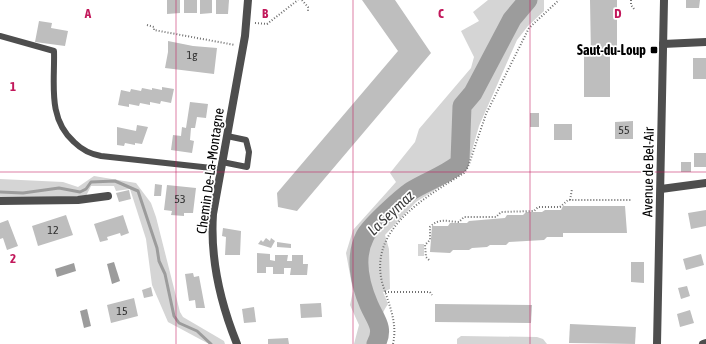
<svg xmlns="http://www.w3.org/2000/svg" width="706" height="344" font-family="'Asap Condensed',sans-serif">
	<rect width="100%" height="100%" fill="#fff"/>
	<!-- green -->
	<g fill="#d5d5d5">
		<path d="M 488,0 L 544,0 L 544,11 L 528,26 L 517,40 L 479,126 L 469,161 L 451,180 L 416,202 L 385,235 L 389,249 L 390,289 L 383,292 L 388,304 C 386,307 384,310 383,313 C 381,324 391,329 383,344 L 354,344 L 359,325 L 350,305 L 353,291 L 346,253 L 353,230 L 396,182 L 390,173 L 415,142 L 419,129 L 471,68 L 474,57 L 461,31 L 479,21 L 473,12 Z"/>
		<polygon points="94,176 136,183 151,203 156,217 180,312 183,317 224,341 225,344 209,344 168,322 152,285 146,239 130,189 116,191 114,186 91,186 86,196 0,198 0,179 63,182 78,187"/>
		<rect x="418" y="244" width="6" height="12"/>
		<polygon points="461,336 537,337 543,339 547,344 457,344 457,339"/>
	</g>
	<!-- water -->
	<g fill="#9c9c9c">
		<polygon points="114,262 120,281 112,284 107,264"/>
		<polygon points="74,263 76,271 57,277 55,269"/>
		<polygon points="87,309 91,326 84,328 80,311"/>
	</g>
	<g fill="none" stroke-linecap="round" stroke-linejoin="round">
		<!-- stream -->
		<polyline stroke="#9c9c9c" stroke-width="3" points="0,192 23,193 59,188 80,192 86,189 91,182 115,181 138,191 157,248 159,261 165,274 174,316 179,323 197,331 211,344"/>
		<!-- river -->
		<path stroke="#9c9c9c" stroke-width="19" d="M 376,344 C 385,328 375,319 369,305 C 360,284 354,257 365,236 C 370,226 401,198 411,191 C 427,181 444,176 459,164 L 460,161 L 462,106 L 473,93 L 512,19 L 528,0"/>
	</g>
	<!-- building -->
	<g fill="#bebebe">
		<polygon points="167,0 180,0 180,13 167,14"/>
		<rect x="184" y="0" width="13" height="13"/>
		<polygon points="200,0 212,0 212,13 200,14"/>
		<polygon points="216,0 229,0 228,14 216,14"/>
		<polygon points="362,0 395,0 431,53 297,211 278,207 277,193 398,51"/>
		<polygon points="590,0 617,0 617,54 610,54 610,97 584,97 584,55 591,56"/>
		<polygon points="686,0 700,0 699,8 686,8"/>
		<polygon points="39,21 52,23 51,28 68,31 65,46 35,42"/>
		<polygon points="168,41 193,46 217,48 214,74 165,68 168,52"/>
		<rect x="693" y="58" width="13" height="21"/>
		<polygon points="162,87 174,89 171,103 161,101 160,104 150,102 150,105 140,103 139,106 129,104 129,107 118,105 121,90 130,92 131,89 141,91 142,88 152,90 152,88 162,90"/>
		<polygon points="190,102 208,104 206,118 197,117 195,128 191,128 190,140 194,141 192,153 171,150 173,135 181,136 182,127 186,128"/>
		<rect x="530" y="113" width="9" height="14"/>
		<polygon points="633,121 633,139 615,139 615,122"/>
		<rect x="554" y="124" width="18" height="16"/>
		<polygon points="137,125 148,127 142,144 135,143 135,145 125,143 124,146 117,145 117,127 136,131"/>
		<rect x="694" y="153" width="12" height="14"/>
		<rect x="681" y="162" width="10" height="10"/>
		<polygon points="155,184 162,185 161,196 154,196"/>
		<polygon points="167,185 196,188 193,213 184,213 184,216 171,215 172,211 164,210"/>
		<polygon points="129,190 131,199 119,202 116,193"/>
		<polygon points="563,206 625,206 627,233 563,233 563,237 547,237 544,240 509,242 506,245 490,245 487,247 472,248 469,250 453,250 450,253 430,252 432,226 448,226 450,223 467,223 469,221 505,218 507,215 523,215 526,212 542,212 545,210 561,210"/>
		<polygon points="706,210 706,226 691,229 688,213"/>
		<polygon points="66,215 73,235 38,246 32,226"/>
		<polygon points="123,215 129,233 121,236 120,233 107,237 108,240 100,242 94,224"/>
		<polygon points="8,220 18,246 7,250 3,238 0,239 0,223"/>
		<polygon points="223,228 241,231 240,255 225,255 226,237 222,236"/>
		<polygon points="266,238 270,241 271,238 275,241 271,248 258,244 261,240 263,242"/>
		<polygon points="277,242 291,244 291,248 277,247"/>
		<polygon points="257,253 270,254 270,260 275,261 275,255 288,255 287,261 292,261 292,255 303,255 303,264 308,264 307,275 290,275 291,268 284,268 284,274 273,274 273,267 266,267 266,273 257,273"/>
		<polygon points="701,254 704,265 686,270 683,259"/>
		<polygon points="631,262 644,262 644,283 631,282"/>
		<polygon points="193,273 194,277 199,276 205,308 196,308 195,300 189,301 185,274"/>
		<polygon points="687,286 690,296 681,299 678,288"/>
		<polygon points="151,287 153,296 144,298 142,290"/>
		<polygon points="134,298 138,316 111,323 107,305"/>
		<polygon points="321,303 322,317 301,318 300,304"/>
		<polygon points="435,304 532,305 531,323 435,322"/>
		<polygon points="254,307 256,322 244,323 242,309"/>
		<polygon points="690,310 694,323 680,327 677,314"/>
		<polygon points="570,324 636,327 635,344 569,343"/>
		<polygon points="288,338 289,344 268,344 268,339"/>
	</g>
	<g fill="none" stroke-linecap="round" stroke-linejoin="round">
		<!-- path -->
		<g stroke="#707070" stroke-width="2" stroke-dasharray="1 2" stroke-linecap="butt">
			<polyline points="302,0 308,7 308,12"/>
			<polyline points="631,0 631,5 634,9"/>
			<polyline points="255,23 267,24 298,0"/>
			<polyline points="147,25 154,27 154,30 235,45"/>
			<polyline points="570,200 572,189"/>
			<path d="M 429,260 L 426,257 L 425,245 L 430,240 L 430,227 C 439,217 449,222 459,222 L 464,217 L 496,217 L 501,212 L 534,211 L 538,207 L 560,207 L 568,200 L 631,200"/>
			<polyline points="385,292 430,292 432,295"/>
			<path d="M 393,344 C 398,321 388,303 382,282 C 369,228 426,197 464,173 L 468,167 L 486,114 L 529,28 L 559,0"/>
		</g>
		<!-- service -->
		<g stroke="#4e4e4e" stroke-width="6">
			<path d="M 0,36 L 54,51 C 55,83 47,118 74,142 C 82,150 90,154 101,156 L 221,169"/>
			<polyline points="222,162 247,167 249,152 246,140 227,136"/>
		</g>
		<!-- minor -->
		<g stroke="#4e4e4e" stroke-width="8">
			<polyline points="663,44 706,42"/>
			<polyline points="661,189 706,183"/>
			<polyline points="0,201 78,200 108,196"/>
			<polyline points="703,344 706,343"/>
		</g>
		<!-- tertiary -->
		<g stroke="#4e4e4e" stroke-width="8">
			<path d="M 237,344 C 220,302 210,260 213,214 L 245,36 L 248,0"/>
			<polyline points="657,344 664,0"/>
		</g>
	</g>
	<!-- grid -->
	<path fill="none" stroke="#c2185b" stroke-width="1" stroke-opacity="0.55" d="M 176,0 L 176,344M 353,0 L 353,344M 530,0 L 530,344M 0,172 L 706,172"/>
	<!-- markers -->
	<rect fill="#000" stroke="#fff" stroke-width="1.5" x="650" y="46" width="8" height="8" rx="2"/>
	<g text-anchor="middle" stroke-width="3.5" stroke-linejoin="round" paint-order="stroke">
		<!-- number labels -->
		<g font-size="12" fill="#303030">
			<text x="192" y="59">1g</text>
			<text x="624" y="134">55</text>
			<text x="180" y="203">53</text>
			<text x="53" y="234">12</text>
			<text x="122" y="315">15</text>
		</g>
		<!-- poi labels -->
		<g font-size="14" font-weight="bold" fill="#000" stroke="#fff" text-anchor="end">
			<text x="646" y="55">Saut-du-Loup</text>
		</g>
		<!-- street labels -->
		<g font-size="14" fill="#000" stroke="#fff">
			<text transform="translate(210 171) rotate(-82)" y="5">Chemin De-La-Montagne</text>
			<text transform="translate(648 172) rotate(-89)" y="5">Avenue de Bel-Air</text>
		</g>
		<!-- water labels -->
		<g font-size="15" font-style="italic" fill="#3d3d3d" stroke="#fff">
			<text transform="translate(391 213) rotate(-43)" y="5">La Seymaz</text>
		</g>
	</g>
	<g font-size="13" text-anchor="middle" font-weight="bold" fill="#c2185b" stroke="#fff" stroke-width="3.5" stroke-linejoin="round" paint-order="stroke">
		<text x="88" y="18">A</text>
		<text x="265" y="18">B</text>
		<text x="441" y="18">C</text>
		<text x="618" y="18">D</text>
		<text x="13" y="91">1</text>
		<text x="13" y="263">2</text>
	</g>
</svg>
